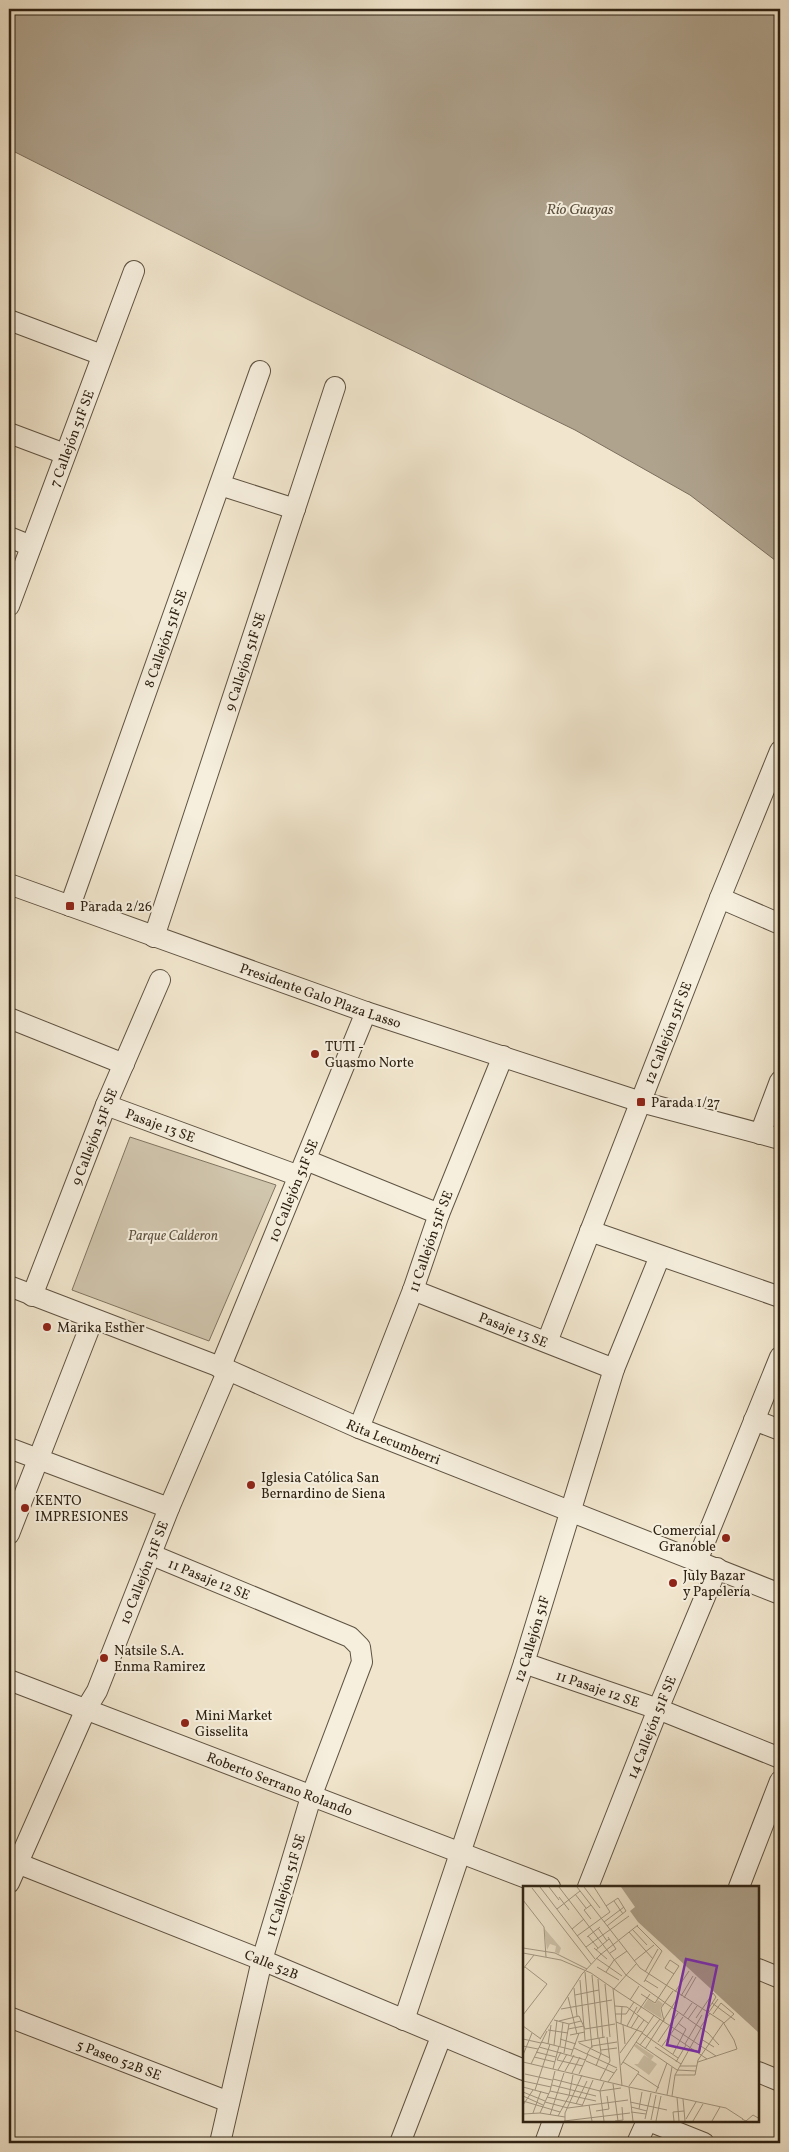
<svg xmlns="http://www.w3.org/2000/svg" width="789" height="2152" font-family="Vollkorn,serif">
	<rect width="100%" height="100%" fill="#f1e6cd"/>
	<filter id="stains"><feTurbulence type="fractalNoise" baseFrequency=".004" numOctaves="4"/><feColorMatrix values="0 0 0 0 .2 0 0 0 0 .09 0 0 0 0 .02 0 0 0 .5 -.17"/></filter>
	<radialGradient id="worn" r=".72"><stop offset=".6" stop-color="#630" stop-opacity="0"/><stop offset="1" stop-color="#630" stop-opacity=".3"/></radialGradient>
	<!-- green -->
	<polygon fill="#d0c5ad" stroke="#7f7460" points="130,1137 276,1185 209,1341 72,1290"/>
	<!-- water -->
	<polygon fill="#afa38e" stroke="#7b6f5d" points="9,9 780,9 780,564 690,495 575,430 307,299 9,149"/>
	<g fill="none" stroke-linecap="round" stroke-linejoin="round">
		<defs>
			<g id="minor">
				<polyline points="9,320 102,355"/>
				<polyline points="9,433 65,454"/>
				<polyline points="220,485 295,509"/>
				<polyline points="9,537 31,546"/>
				<path id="s1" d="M 9,606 L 134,271"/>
				<path id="s2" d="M 9,884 L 366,1012 L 641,1102 L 780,1139"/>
				<polyline points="720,898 780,924"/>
				<path id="s3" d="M 70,906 L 260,371"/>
				<path id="s4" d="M 154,937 L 335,387"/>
				<polyline points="9,1018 124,1064"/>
				<path id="s5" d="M 106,1105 L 299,1176"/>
				<polyline points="760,1134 780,1081"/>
				<polyline points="306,1160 439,1214"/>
				<polyline points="590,1231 780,1297"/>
				<path id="s6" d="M 9,1286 L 228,1370 L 359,1428 L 780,1594"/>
				<path id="s7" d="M 413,1290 L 614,1369"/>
				<path id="s8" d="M 32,1296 L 106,1105 L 160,980"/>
				<path id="s9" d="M 547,1342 L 720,898 L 780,751"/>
				<path id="s10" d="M 220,1368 L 366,1012"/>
				<polyline points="754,1420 780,1430"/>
				<path id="s11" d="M 359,1428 L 413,1290 L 439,1214 L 503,1056"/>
				<polyline points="9,1448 169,1508"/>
				<polyline points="9,1534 93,1319"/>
				<path id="s12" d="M 152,1555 L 350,1637 L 360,1647 L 362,1662 L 311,1797 L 262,1960 L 220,2143"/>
				<polyline points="697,1561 780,1357"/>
				<path id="s13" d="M 524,1663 L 658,1709 L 780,1758"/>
				<path id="s14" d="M 9,1680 L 550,1887"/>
				<path id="s15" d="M 17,1863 L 262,1960 L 524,2070"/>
				<path id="s16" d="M 9,1883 L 86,1709 L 97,1691 L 169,1508 L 228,1370"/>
				<path id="s17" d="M 588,1887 L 658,1709 L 717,1568"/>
				<polyline points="739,1887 780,1781"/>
				<polyline points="758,1969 780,1978"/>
				<path id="s18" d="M 9,2017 L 229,2102"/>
				<path id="s19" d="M 404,2020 L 524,1663 L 614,1369 L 660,1256"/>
				<polyline points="758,2072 780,2081"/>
				<polyline points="649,2121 704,2143"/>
				<polyline points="400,2143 441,2037"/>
				<polyline points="545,2143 553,2121"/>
				<polyline points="637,2143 647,2121"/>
			</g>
		</defs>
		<!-- minor casing -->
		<use href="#minor" stroke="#5f5342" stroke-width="22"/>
		<!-- minor -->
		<use href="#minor" stroke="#f6efde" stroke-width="20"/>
	</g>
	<!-- markers -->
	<g fill="#8f2418" stroke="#f6efde" stroke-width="2">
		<rect x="65" y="901" width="10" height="10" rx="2.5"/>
		<circle cx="315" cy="1054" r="5"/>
		<rect x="636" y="1097" width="10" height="10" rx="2.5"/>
		<circle cx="47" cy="1327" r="5"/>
		<circle cx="251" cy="1485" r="5"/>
		<circle cx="25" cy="1508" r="5"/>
		<circle cx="726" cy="1538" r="5"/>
		<circle cx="673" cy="1583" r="5"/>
		<circle cx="104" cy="1658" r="5"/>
		<circle cx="185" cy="1723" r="5"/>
	</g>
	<g text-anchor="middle" stroke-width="4" stroke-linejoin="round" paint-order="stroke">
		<!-- street labels -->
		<g font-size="14" fill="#2e2213" stroke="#f6efde">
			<text dy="5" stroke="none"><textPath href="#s1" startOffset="179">7 Callejón 51F SE</textPath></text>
			<text dy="5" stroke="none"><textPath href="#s3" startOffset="284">8 Callejón 51F SE</textPath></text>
			<text dy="5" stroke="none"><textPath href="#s4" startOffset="290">9 Callejón 51F SE</textPath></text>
			<text dy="5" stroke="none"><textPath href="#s2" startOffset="331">Presidente Galo Plaza Lasso</textPath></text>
			<text dy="5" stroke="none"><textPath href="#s9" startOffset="332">12 Callejón 51F SE</textPath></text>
			<text dy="5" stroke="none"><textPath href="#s5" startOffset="58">Pasaje 13 SE</textPath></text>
			<text dy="5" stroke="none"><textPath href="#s8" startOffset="171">9 Callejón 51F SE</textPath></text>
			<text dy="5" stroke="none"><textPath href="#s10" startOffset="192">10 Callejón 51F SE</textPath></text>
			<text dy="5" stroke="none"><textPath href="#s11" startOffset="200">11 Callejón 51F SE</textPath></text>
			<text dy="5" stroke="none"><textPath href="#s7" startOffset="108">Pasaje 13 SE</textPath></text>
			<text dy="5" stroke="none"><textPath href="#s6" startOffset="415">Rita Lecumberri</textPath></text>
			<text dy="5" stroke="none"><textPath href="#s16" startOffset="339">10 Callejón 51F SE</textPath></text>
			<text dy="5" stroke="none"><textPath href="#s12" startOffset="62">11 Pasaje 12 SE</textPath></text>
			<text dy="5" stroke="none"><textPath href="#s19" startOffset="402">12 Callejón 51F</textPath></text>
			<text dy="5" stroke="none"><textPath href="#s13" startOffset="78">11 Pasaje 12 SE</textPath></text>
			<text dy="5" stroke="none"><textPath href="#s17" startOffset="172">14 Callejón 51F SE</textPath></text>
			<text dy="5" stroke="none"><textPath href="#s14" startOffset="290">Roberto Serrano Rolando</textPath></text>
			<text transform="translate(285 1885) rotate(-73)" y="5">11 Callejón 51F SE</text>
			<text dy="5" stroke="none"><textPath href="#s15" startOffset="274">Calle 52B</textPath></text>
			<text dy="5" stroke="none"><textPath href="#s18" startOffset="118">5 Paseo 52B SE</textPath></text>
		</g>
		<!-- poi labels -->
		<g font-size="14" fill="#2e2213" stroke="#f6efde" text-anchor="start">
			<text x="80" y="911">Parada 2/26</text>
			<text x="325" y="1051">TUTI -<tspan x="325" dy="16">Guasmo Norte</tspan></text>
			<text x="651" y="1107">Parada 1/27</text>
			<text x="57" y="1332">Marika Esther</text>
			<text x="261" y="1482">Iglesia Católica San<tspan x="261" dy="16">Bernardino de Siena</tspan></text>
			<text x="35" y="1505">KENTO<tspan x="35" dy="16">IMPRESIONES</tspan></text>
			<text x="716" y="1535" text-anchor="end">Comercial<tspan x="716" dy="16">Granoble</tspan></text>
			<text x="683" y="1580">July Bazar<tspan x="683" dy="16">y Papelería</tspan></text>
			<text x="114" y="1655">Natsile S.A.<tspan x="114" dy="16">Enma Ramirez</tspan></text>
			<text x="195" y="1720">Mini Market<tspan x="195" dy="16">Gisselita</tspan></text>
		</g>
		<!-- park labels -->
		<g font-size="14" font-style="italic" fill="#5f5341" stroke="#f6efde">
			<text x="173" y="1240">Parque Calderon</text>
		</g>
		<!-- water labels -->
		<g font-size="15" font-style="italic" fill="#5b4f3e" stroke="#f6efde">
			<text x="580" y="214">Río Guayas</text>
		</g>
	</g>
	<!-- overview -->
	<g transform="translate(523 1886)">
		<rect width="236" height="236" fill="#f1e6cd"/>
		<path d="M 21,42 L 38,62 L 36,68 L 32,66 L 33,60 L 27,58 L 24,64 ZM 125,113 L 132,118 L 135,114 L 140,118 L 137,122 L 139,133 L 120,121 ZM 113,158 L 131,170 L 128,174 L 134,178 L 126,189 L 111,178 L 115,178 L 121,169 L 127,173 L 111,160 Z" fill="#d0c5ad"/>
		<path d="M 98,1 L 236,1 L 236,147 L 115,36 L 107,25 L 112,21 Z" fill="#afa38e"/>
		<path fill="none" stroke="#a39883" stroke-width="1" d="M 17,1 L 72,73M 26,1 L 36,14M 36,1 L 103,89 L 185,147 L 196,159M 54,1 L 117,82 L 200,136 L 211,154M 61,1 L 77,22M 9,2 L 68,78M 52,8 L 63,22M 36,11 L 46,24M 0,14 L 21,41 L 23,71M 91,15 L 100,28M 68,19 L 61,24 L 68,33M 83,20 L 95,12 L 103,25 L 84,40M 34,23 L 57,5M 81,36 L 101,21M 114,40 L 139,65 L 121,96M 75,42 L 84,55M 49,43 L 61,33M 109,43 L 124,59M 106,46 L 130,73M 54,50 L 87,26 L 71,1M 65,50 L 75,62M 64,51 L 77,41M 85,51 L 93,63 L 87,67M 63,61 L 106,30M 0,62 L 32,67 L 64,83M 71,62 L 84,73M 73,64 L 86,53M 0,67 L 38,74 L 68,87 L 91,103M 73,72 L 99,90M 111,75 L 131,59M 113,78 L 91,103 L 193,170M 74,81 L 96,94M 0,83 L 11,69M 62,86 L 69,162M 83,86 L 91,74 L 104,65M 122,86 L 135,63M 69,89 L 75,152M 75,93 L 80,152M 57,94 L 62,154M 122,94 L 135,102M 82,98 L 87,151M 51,102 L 54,130M 90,102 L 99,200M 152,106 L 166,85M 118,108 L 132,117 L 156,80 L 147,74 L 142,82 L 151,88M 52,109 L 76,104M 158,110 L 170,90M 45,111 L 54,148M 161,112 L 173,91M 107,114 L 116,100M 189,117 L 212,134M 92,120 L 104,121 L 125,137M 38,123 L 89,114M 186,126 L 195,113M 114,127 L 127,108M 92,128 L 103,128 L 111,116M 190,128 L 198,117 L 211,128 L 201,137M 0,129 L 24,98 L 2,81M 160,130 L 169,117M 173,132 L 190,107 L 193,111 L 184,125M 165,133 L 174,120M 31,134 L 46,138 L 58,135M 36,135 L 56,130 L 62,143 L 92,138M 141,135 L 138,122 L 150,105M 93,136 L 119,146M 98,138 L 99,120M 100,139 L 102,158M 0,140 L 18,153M 104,140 L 114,121M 108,142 L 116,129M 177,142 L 187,127M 45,143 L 61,140M 25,144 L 45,147M 119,147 L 155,172M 147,148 L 184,173M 47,149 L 62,146M 0,153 L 18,157M 17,153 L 59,88 L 77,69 L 115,39M 37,153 L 53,158M 178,153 L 191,161M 18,156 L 50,164M 55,156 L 82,151M 113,156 L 154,184 L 173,185M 135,156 L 155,127M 56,157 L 87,172M 25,158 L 28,139M 162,158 L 179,129M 31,159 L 34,134M 117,159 L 137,133M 0,160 L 15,163M 37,160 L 40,136M 139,160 L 160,131M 16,161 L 63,174M 132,161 L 158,178M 51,162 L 94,182M 122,163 L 154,113M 78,164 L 94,162M 13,166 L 33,171M 38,166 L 34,174 L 60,180M 41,167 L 46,138M 97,167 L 121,134M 64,168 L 69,160 L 94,156M 150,168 L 163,143 L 155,137M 0,169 L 9,147M 48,169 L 56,147M 11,171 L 32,176M 63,175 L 91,187M 0,176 L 106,201 L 110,235M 100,176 L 116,186 L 106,200M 153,176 L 163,159M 175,176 L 214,163 L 211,154M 8,178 L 24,145M 98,179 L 131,129M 73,180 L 78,167 L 76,152M 157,180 L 174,180M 30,183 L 36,160M 35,184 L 44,168M 42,185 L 51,169M 49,187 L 57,171M 2,188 L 29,194M 56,188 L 65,168M 115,188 L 136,202M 152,189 L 172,189 L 175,174 L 201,136M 30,193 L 77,205 L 98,202M 77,194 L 87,175 L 84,151M 0,195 L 28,201M 81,196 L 77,205 L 81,235M 85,196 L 94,183M 90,198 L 95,235M 29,199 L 73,210M 0,201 L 26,208M 106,201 L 203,222 L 220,233M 12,204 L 27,158M 27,205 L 73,215M 0,206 L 22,215M 133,206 L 144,177M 144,209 L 149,181M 0,210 L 20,219M 149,210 L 152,189 L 178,142M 24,211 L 59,219M 154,211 L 156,235M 160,213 L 162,235M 0,215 L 37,226M 22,216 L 45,222 L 105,214M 107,216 L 144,224M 53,218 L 64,195M 0,219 L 10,204M 66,219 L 69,235M 59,220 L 70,194M 108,221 L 124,225M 116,223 L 119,206M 73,225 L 86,223 L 84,210M 108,226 L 123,228M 10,227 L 18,205M 17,227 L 27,205 L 32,185M 0,228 L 17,227 L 42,231M 27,229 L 41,187M 35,230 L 46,210 L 50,189M 122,233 L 128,207M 163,233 L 173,216M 219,233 L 223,235 L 230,229 L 237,233M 128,234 L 133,209M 41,235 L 107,227M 42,235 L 42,227 L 59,189M 92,235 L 100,234 L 99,221M 133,235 L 138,210M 151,235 L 150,226 L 161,225M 170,235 L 180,218M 189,235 L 197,221"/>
		<path fill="#7b2cbf" fill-opacity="0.15" stroke="#7b2cbf" stroke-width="2.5" d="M 163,73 L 194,80 L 176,166 L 144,159 Z"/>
		<rect width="236" height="236" fill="none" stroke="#2e2213" stroke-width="2.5"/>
	</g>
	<!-- margin -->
	<rect width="789" height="2152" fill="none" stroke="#f1e6cd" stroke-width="30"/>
	<rect x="10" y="10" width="769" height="2132" fill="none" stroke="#2e2213" stroke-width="2.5"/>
	<rect x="15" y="15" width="759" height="2122" fill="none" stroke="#2e2213"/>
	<rect width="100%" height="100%" filter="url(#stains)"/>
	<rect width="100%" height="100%" fill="url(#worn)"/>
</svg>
